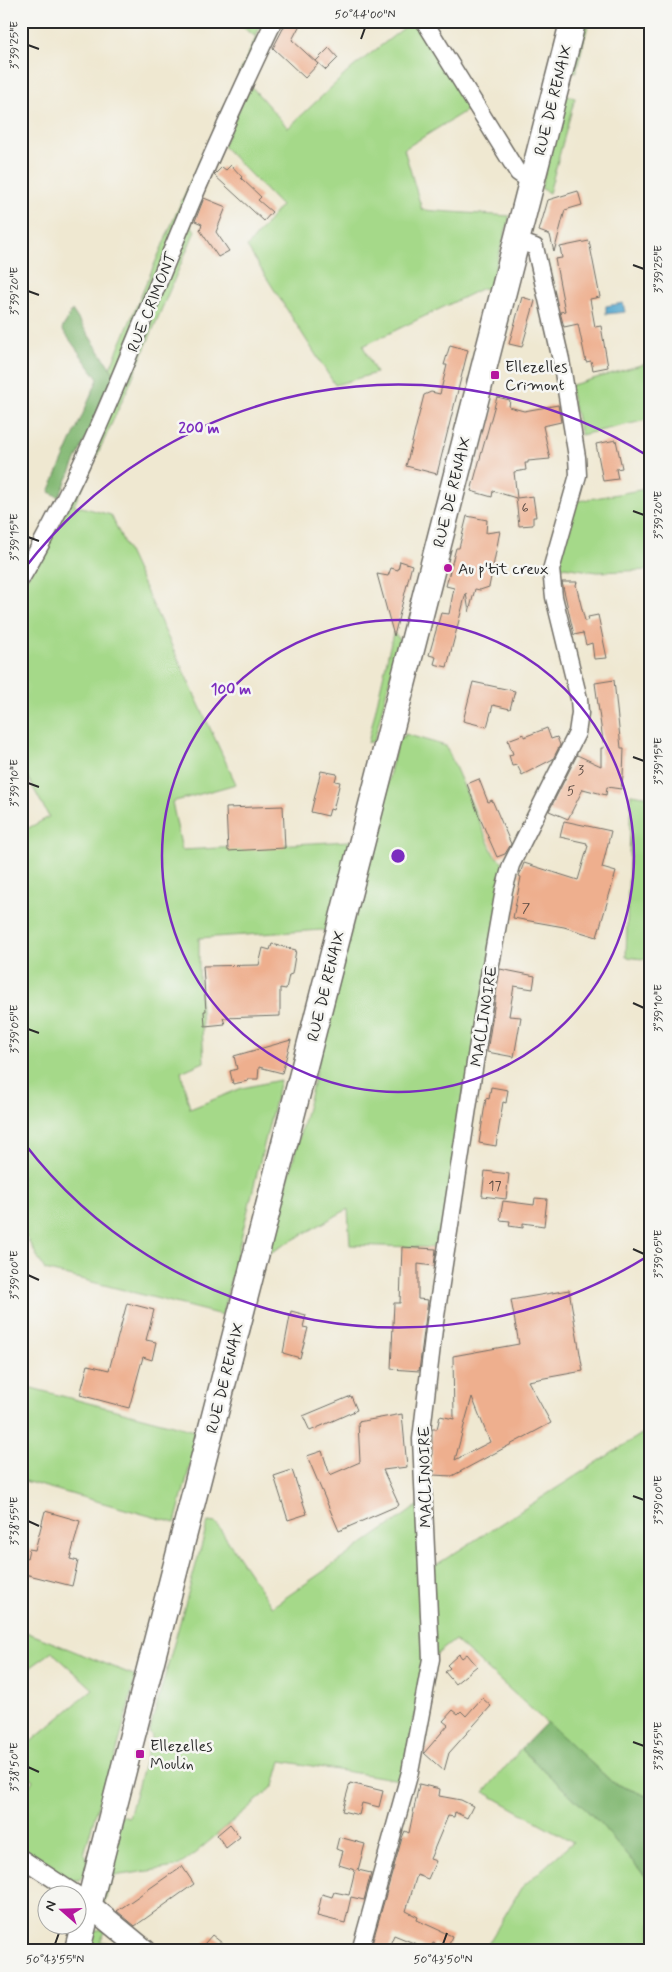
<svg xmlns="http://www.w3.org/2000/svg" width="672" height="1972" font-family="Mynerve,sans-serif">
	<rect width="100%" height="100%" fill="#f6f6f2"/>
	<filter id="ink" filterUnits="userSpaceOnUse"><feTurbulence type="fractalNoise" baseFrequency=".02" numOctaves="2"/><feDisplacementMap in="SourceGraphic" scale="10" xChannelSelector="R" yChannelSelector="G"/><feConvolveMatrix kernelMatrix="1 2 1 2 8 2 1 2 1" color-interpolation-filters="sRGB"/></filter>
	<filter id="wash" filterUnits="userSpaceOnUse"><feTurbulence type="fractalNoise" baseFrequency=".0096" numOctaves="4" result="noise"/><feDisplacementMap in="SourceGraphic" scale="20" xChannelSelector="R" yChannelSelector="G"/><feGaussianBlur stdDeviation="1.12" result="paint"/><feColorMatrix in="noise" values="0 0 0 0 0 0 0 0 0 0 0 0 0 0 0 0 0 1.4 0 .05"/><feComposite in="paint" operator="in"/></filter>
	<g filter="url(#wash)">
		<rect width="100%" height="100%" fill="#efe8d1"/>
		<!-- green -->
		<g fill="#a5d989" stroke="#68825a">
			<polygon points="234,21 263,21 256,36 259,38 115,375 110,368 179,207 256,37"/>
			<polygon points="413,21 420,21 472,107 404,149 422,210 510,216 489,290 483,288 363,346 376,373 335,385 247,247 281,206 223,146 250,85 288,128 352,68"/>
			<polygon points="584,21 589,21 576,72 571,71"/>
			<polygon points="565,95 575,98 549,193 541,188"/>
			<polygon points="189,222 195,231 128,388 74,505 111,515 236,784 172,802 182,850 350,841 327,932 322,930 199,938 199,975 204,1062 181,1072 190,1109 242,1088 280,1080 222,1315 45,1270 21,1228 21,832 49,817 21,765 21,588 38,560"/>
			<polygon points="651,362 651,419 581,435 569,386"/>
			<polygon points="651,488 651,570 597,572 557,566 573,502"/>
			<polygon points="393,633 400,639 374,741 368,743"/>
			<polygon points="405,734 446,746 494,855 508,866 445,1248 350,1245 348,1209 268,1254 308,1104 399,736 404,737"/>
			<polygon points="631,794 651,797 651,960 626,957"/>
			<polygon points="24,1386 199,1432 175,1523 21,1480 21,1387"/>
			<polygon points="651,1428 651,1798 612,1782 455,1640 433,1657 428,1570"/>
			<polygon points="422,1503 424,1678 400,1780 281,1761 274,1786 187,1860 176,1867 113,1876 104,1903 102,1899 121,1815 129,1817 152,1735 149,1733 208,1522 216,1523 272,1607"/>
			<polygon points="21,1630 136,1676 110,1778 104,1784 84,1854 88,1862 85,1874 79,1880 69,1880 21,1850 21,1800 33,1780 21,1772 21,1750 93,1689 52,1652 27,1670 21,1664"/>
			<polygon points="521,1749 599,1822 651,1883 651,1951 484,1951 521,1888 573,1842 484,1792"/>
			<polygon points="101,1930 106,1931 100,1941 108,1943 118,1951 87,1951 94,1932"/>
		</g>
		<!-- forest -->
		<g fill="#84b975" stroke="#587250">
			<polygon points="72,310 115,375 59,497 49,492 98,379 62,329"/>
			<polygon points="547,1722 612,1782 651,1798 651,1883 599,1822 521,1749"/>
		</g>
		<!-- water -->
		<polygon fill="#51a6cd" stroke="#3e687c" points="623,303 625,312 606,314 606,306"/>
		<g id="blocks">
			<!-- building -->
			<g fill="#eeaf8e" fill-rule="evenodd">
				<polygon points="287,21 302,21 292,40 318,64 305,78 273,48"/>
				<polygon points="329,48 338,58 326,70 316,61"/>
				<polygon points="231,165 242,177 241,178 261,197 258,200 272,212 264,221 214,175 222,167 226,170"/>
				<polygon points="578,191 582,205 565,210 554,252 550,235 539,231 548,200"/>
				<polygon points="204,198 226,207 216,232 229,251 218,257 200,230 202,224 195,221"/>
				<polygon points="589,241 600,297 590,299 595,327 601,326 608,367 593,370 591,361 586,362 578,324 564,327 560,312 565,311 555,259 562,258 560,247"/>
				<polygon points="522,297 535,301 522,347 509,344"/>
				<polygon points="450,345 468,350 437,474 406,466 424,395 431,392 440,394 447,365 444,365"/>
				<polygon points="497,397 510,400 509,407 524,411 558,405 561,422 543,426 550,459 528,461 528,463 525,463 526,470 514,472 517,498 533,496 536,517 533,517 533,525 519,526 516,498 493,491 492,497 471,491"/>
				<polygon points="616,440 622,468 616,469 618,479 603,481 596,444"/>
				<polygon points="467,516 487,520 486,533 500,531 489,587 480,590 475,589 469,612 466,593 447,667 434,664 436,657 429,655 441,613 449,614 454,588 446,586 453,559 456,548 459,548"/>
				<polygon points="400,561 412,565 394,636 377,574 388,576 391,568 398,570"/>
				<polygon points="562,582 577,582 576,585 585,621 589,620 588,617 598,615 607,658 594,659 592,643 586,645 583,633 574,635"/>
				<polygon points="614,680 621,748 624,748 623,775 621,789 607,787 606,795 583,789 568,819 549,811 577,755 601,766 601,748 604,748 595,683"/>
				<polygon points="473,682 515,691 510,709 493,705 487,727 463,721"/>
				<polygon points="547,728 551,739 557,737 560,745 553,759 522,775 517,765 512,766 509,755 513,754 508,740 524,734 524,737"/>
				<polygon points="321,771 337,774 335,781 340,782 333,810 330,809 328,816 311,812"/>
				<polygon points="479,779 488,802 492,800 511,844 505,854 497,857 479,816 467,784"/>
				<polygon points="283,806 285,848 228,851 226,808"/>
				<polygon points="564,821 611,831 602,868 616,872 597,937 564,927 513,918 521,877 519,876 524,863 578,880 588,846 586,845 587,843 560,837"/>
				<polygon points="272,944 296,950 292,974 289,975 286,989 280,988 280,1016 223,1018 225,1024 205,1026 204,1011 206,1011 203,966 259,965 263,948 270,950"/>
				<polygon points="500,969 535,976 533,989 514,986 509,1016 521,1017 514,1057 487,1052"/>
				<polygon points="291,1040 282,1073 259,1067 258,1079 247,1079 248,1081 233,1084 230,1071 237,1069 234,1056"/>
				<polygon points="491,1087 508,1090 506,1103 503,1102 496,1146 479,1143 486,1098 489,1099"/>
				<polygon points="485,1171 509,1174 506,1199 482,1196"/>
				<polygon points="535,1198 547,1199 544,1226 523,1223 523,1228 509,1226 510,1221 500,1220 503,1201 534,1205"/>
				<polygon points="402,1247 436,1249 434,1266 418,1264 418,1299 428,1300 419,1371 391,1369 394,1303 400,1303"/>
				<path d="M 569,1290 L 583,1371 L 528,1381 L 551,1423 L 452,1476 L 433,1475 L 433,1473 L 435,1471 L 432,1470 L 432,1429 L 437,1429 L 440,1416 L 454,1419 L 453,1356 L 519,1344 L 511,1300 ZM 472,1397 L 490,1442 L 455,1460 L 465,1422 Z"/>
				<polygon points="127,1303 154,1310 146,1340 156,1342 152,1360 143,1357 129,1408 80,1395 88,1365 109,1370"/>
				<polygon points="291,1311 306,1315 303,1327 308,1328 300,1358 283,1353"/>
				<polygon points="351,1396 357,1410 310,1431 303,1416"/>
				<polygon points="402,1414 407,1467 383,1470 399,1505 339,1531 307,1456 322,1451 330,1475 360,1462 358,1422"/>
				<polygon points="292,1470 307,1514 288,1520 274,1476"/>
				<polygon points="45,1511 80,1521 70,1559 78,1561 72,1586 21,1573 21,1556 27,1558 29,1549 35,1550"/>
				<polygon points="459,1654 462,1658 467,1654 477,1666 455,1684 445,1672 450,1668 447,1665"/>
				<polygon points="482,1698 491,1706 449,1753 444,1771 424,1753 448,1725 443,1721 453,1710 458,1714 461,1711 466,1716"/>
				<polygon points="350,1783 383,1791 379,1807 362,1803 359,1815 342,1811"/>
				<polygon points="419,1784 440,1789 439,1796 461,1800 473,1806 467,1818 455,1812 454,1817 448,1816 430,1859 436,1861 428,1879 417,1875 406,1911 418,1917 417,1920 452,1936 447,1949 433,1943 431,1949 421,1946 394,1935 389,1947 385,1946 384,1951 370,1951 402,1838 405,1831 409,1833"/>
				<polygon points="230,1824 240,1837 226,1848 217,1835"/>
				<polygon points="339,1837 365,1844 358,1870 371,1873 364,1900 351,1897 345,1923 317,1916 322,1894 332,1897 334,1892 349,1895 355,1870 339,1865 343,1851 336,1849"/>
				<polygon points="182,1866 194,1884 135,1926 117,1911"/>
				<polygon points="212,1935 232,1951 198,1951"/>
			</g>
		</g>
	</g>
	<g filter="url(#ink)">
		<use href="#blocks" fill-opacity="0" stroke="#706d65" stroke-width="1"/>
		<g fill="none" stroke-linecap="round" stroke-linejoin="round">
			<defs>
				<g id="street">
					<polyline points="424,21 518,173 531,182"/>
					<path d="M 21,579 C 89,465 134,340 185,218 C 213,151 243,86 274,21"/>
					<polyline points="21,1858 76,1894"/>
					<polyline points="360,1951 410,1772 431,1659 421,1439 434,1329 484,1004 504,890 511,865 577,733 580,713 579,699 554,597 551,570 578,475 577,457 561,360 535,247 516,240"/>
				</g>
				<polyline id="secondary" points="88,1904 145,1951"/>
				<polyline id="primary" points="77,1951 573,21"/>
			</defs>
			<!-- street casing -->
			<use href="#street" stroke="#706d65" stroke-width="19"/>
			<!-- secondary casing -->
			<use href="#secondary" stroke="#706d65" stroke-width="25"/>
			<!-- primary casing -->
			<use href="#primary" stroke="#706d65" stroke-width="28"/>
			<!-- street -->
			<use href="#street" stroke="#fff" stroke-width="16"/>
			<!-- secondary -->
			<use href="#secondary" stroke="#fff" stroke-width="22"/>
			<!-- primary -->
			<use href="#primary" stroke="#fff" stroke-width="25"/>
		</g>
	</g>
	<!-- ticks -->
	<path fill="none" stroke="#2b2b2b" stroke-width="2" d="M 361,39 L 365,28M 28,45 L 39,49M 633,265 L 644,269M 28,291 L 39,295M 633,511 L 644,515M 28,537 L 39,541M 633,757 L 644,761M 28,783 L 39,787M 633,1003 L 644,1008M 28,1029 L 39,1033M 633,1249 L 644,1254M 28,1275 L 39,1280M 633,1496 L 644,1500M 28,1521 L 39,1526M 633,1742 L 644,1746M 28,1767 L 39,1772M 55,1944 L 59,1933M 443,1944 L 447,1933"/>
	<!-- distance rings -->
	<g fill="none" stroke="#7b2cbf" stroke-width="2.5">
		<circle cx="398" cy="856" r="236"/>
		<path d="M648 1256A472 472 0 0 1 24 1143M24 569A472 472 0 0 1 648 456"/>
	</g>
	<!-- markers -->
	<g fill="#b5179e" stroke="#f6f6f2" stroke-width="2">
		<rect x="490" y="370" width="10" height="10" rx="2.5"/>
		<circle cx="448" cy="568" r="5"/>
		<rect x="135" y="1749" width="10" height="10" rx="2.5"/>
	</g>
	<g text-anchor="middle" stroke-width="5" stroke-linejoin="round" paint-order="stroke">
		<!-- number labels -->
		<g font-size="14" fill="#5c4c44">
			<text x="525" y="512">6</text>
			<text x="581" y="774">3</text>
			<text x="571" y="795">5</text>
			<text x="526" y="912">7</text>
			<text x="495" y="1190">17</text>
		</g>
		<!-- street labels -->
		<g font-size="16" fill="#2b2b2b" stroke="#f6f6f2">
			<text transform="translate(552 100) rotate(-76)" y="6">RUE DE RENAIX</text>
			<text transform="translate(151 302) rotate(-68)" y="6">RUE CRIMONT</text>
			<text transform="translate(451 492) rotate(-76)" y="6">RUE DE RENAIX</text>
			<text transform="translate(325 986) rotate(-76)" y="6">RUE DE RENAIX</text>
			<text transform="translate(483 1016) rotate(-81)" y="6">MACLINOIRE</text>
			<text transform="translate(224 1378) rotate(-76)" y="6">RUE DE RENAIX</text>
			<text transform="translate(424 1477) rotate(-91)" y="6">MACLINOIRE</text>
		</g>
		<!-- poi labels -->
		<g font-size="16" fill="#2b2b2b" stroke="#f6f6f2" text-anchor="start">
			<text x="505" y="372">Ellezelles<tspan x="505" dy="18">Crimont</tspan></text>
			<text x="458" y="574">Au p'tit creux</text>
			<text x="150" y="1751">Ellezelles<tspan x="150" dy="18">Moulin</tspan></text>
		</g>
	</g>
	<circle cx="398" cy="856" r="8" fill="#7b2cbf" stroke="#f6f6f2" stroke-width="2.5"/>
	<g font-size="15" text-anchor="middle" font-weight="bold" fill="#7b2cbf" stroke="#f6f6f2" stroke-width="5" stroke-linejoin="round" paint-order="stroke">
		<text x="199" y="433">200 m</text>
		<text x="231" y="694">100 m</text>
	</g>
	<!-- margin -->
	<rect width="672" height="1972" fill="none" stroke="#f6f6f2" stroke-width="55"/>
	<!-- north arrow -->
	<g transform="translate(62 1910) rotate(290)"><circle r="24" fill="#f6f6f2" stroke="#a5a5a2"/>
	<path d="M0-4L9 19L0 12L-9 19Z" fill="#b5179e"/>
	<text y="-8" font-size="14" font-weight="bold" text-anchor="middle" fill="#2b2b2b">N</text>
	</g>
	<rect x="28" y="28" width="616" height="1916" fill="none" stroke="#2b2b2b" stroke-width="2"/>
	<g font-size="12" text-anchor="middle" fill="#2b2b2b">
		<text x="365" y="18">50°44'00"N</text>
		<text transform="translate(14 45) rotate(-90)" y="4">3°39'25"E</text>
		<text transform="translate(658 269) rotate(-90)" y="4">3°39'25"E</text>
		<text transform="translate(14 291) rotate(-90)" y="4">3°39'20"E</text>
		<text transform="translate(658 515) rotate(-90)" y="4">3°39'20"E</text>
		<text transform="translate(14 537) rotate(-90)" y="4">3°39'15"E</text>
		<text transform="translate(658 761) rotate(-90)" y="4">3°39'15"E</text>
		<text transform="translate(14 783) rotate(-90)" y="4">3°39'10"E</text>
		<text transform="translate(658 1008) rotate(-90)" y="4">3°39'10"E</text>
		<text transform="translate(14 1029) rotate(-90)" y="4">3°39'05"E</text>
		<text transform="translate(658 1254) rotate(-90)" y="4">3°39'05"E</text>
		<text transform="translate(14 1275) rotate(-90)" y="4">3°39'00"E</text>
		<text transform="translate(658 1500) rotate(-90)" y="4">3°39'00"E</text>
		<text transform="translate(14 1521) rotate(-90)" y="4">3°38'55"E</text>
		<text transform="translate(658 1746) rotate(-90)" y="4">3°38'55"E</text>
		<text transform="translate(14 1767) rotate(-90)" y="4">3°38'50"E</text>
		<text x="55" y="1963">50°43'55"N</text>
		<text x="443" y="1963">50°43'50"N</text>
	</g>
</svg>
